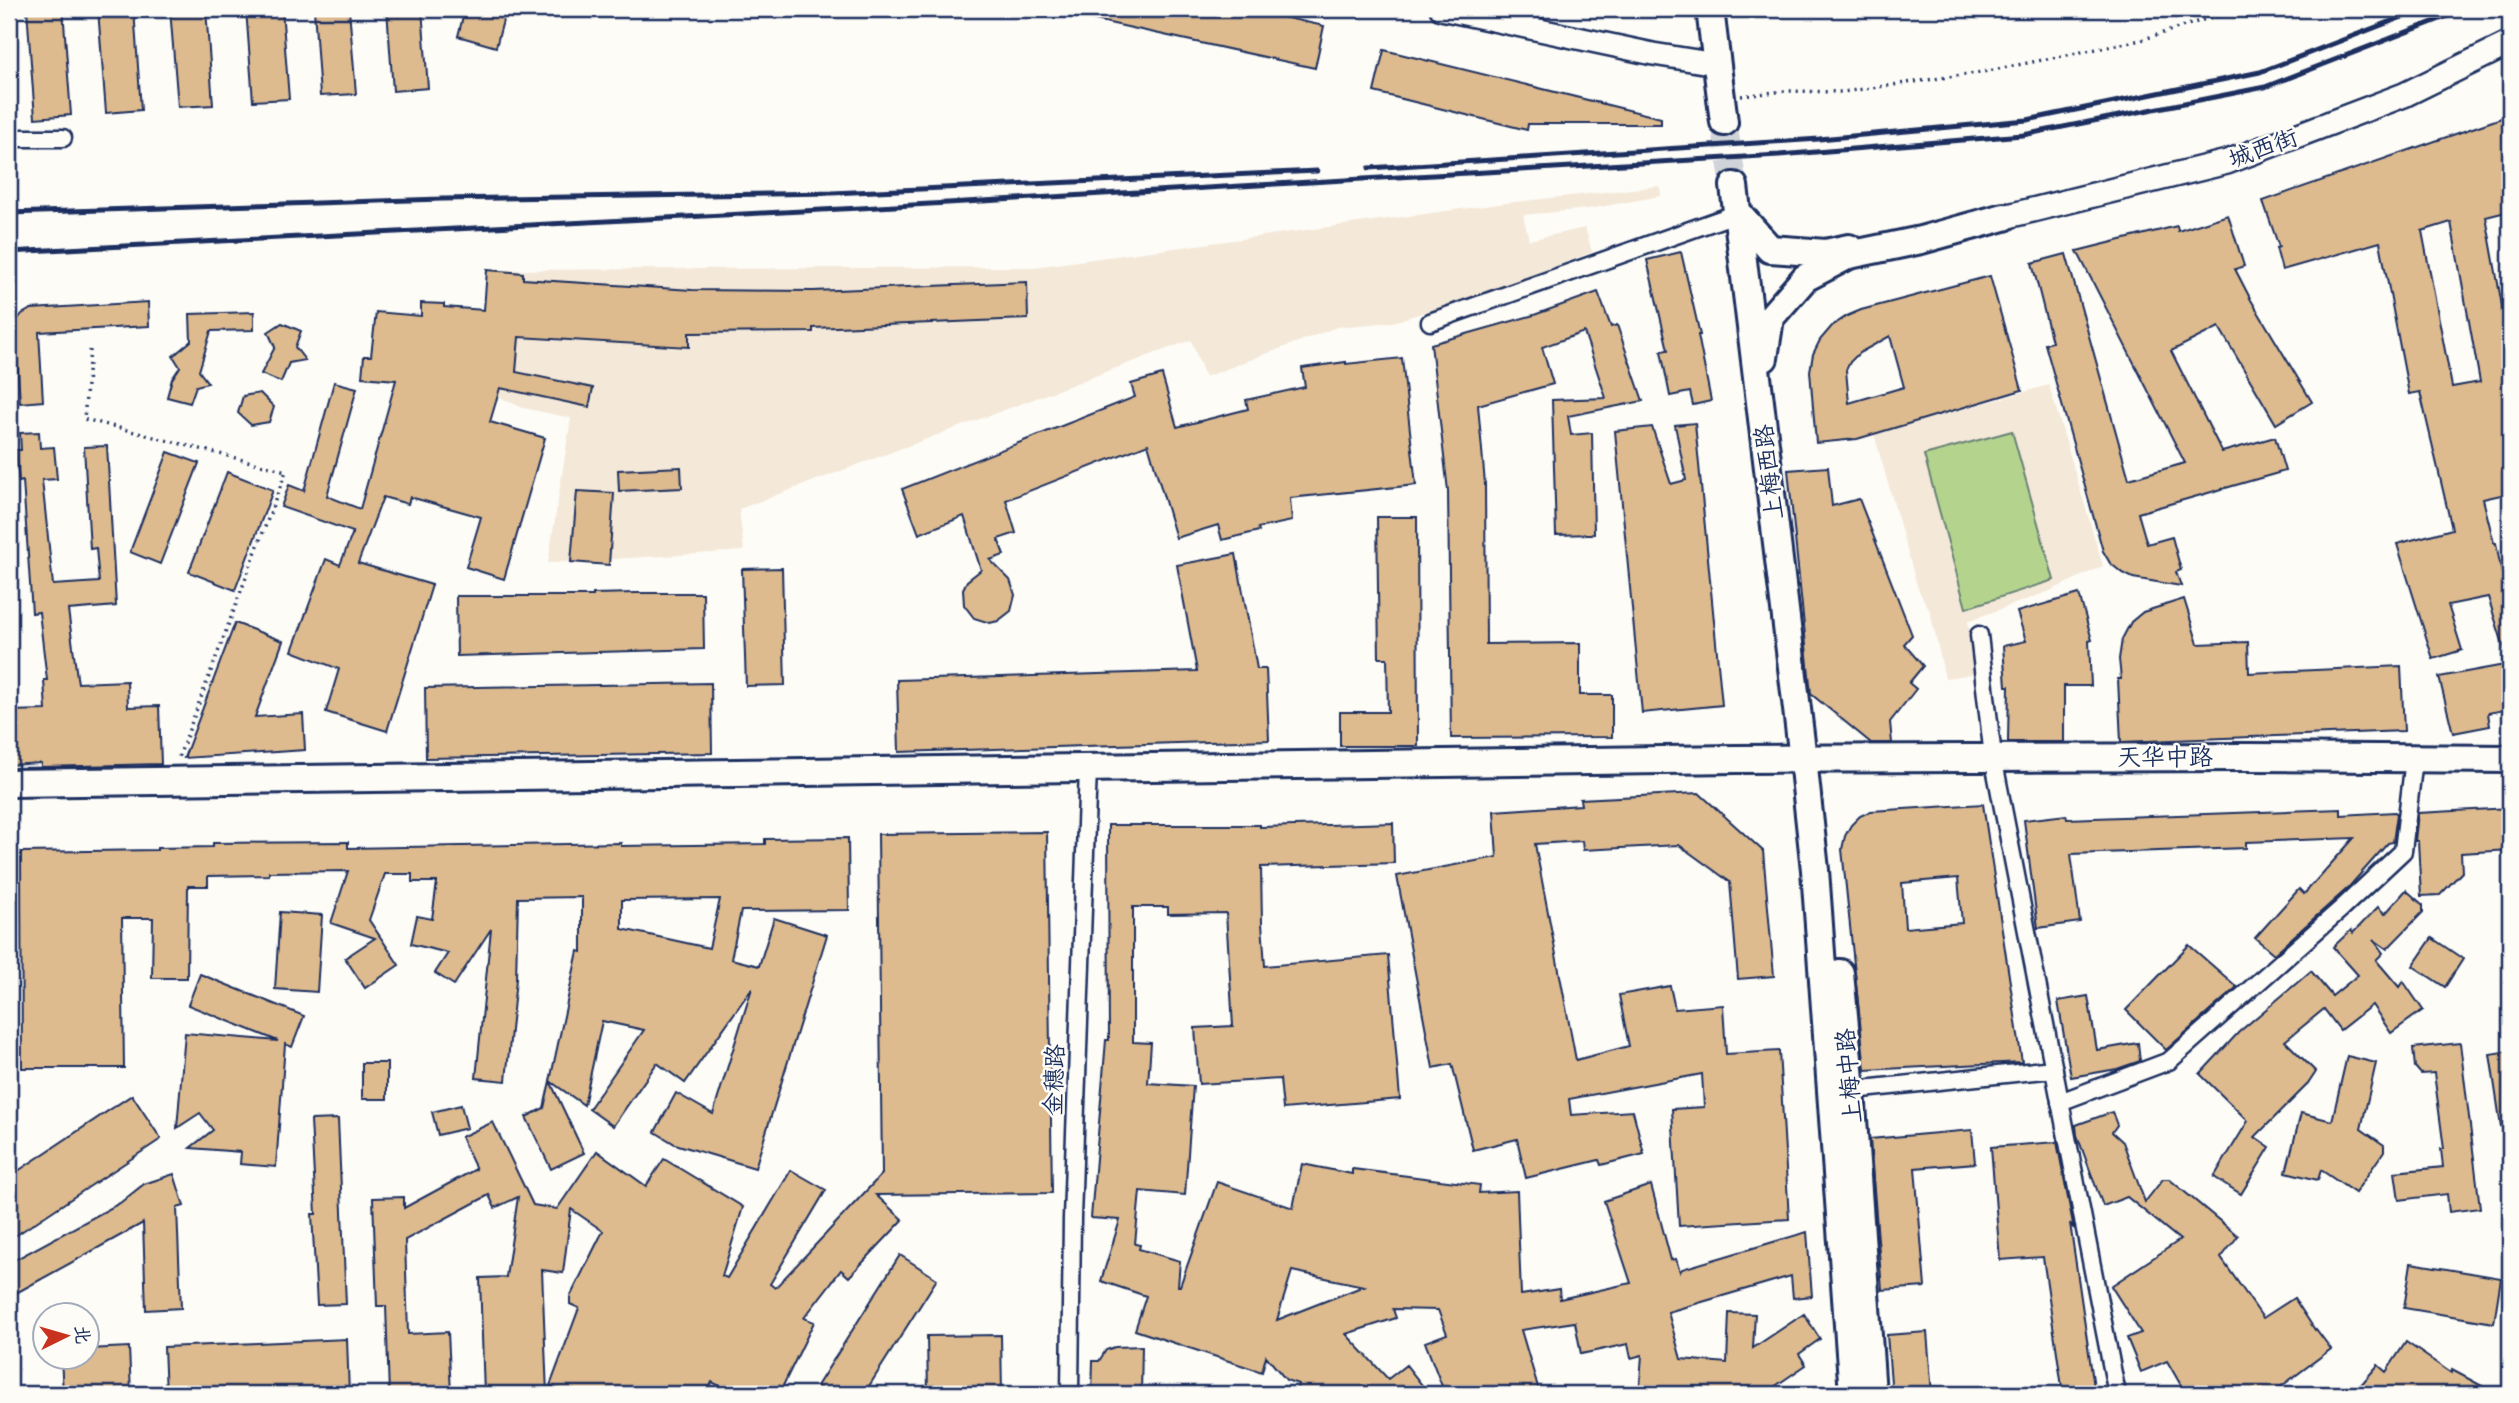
<svg xmlns="http://www.w3.org/2000/svg" width="2519" height="1403" font-family="Mynerve,'LXGW WenKai TC',sans-serif">
	<rect width="100%" height="100%" fill="#fdfcf7"/>
	<filter id="ink" filterUnits="userSpaceOnUse"><feTurbulence type="fractalNoise" baseFrequency=".0143" numOctaves="2"/><feDisplacementMap in="SourceGraphic" scale="14" xChannelSelector="R" yChannelSelector="G"/><feConvolveMatrix kernelMatrix="1 2 1 2 8 2 1 2 1" color-interpolation-filters="sRGB"/></filter>
	<g filter="url(#ink)">
		<!-- built -->
		<g fill="#f4e8d8">
			<polygon points="1660,186 1661,196 1588,209 1523,215 1529,240 1585,228 1592,252 1495,290 1393,322 1337,327 1205,377 1191,340 739,509 744,551 548,563 571,418 523,408 482,389 487,270 1034,267 1506,203"/>
			<polygon points="2049,385 2103,566 2050,591 1968,621 1974,674 1945,678 1930,611 1918,589 1874,434"/>
		</g>
		<!-- park -->
		<polygon fill="#b4d48e" stroke="#688276" stroke-width="2" points="2012,431 2054,580 1966,608 1924,455"/>
		<!-- building -->
		<g fill="#debb8f" stroke="#1b2f5e" stroke-width="2" fill-rule="evenodd">
			<polygon points="27,9 63,9 71,115 35,118"/>
			<polygon points="98,9 134,9 141,110 106,113"/>
			<polygon points="170,9 206,9 213,105 178,107"/>
			<polygon points="246,9 282,9 289,99 253,101"/>
			<polygon points="314,9 349,9 356,94 320,96"/>
			<polygon points="387,9 422,9 428,88 393,91"/>
			<polygon points="465,9 506,9 496,47 458,36"/>
			<polygon points="1078,9 1246,9 1324,26 1315,68 1077,16"/>
			<polygon points="1384,50 1661,118 1661,124 1528,124 1527,130 1374,92"/>
			<path d="M 2510,115 L 2510,211 L 2486,217 L 2510,350 L 2510,493 L 2483,499 L 2494,543 L 2496,543 L 2508,605 L 2510,604 L 2510,656 L 2507,657 L 2488,597 L 2448,605 L 2462,650 L 2433,659 L 2397,544 L 2452,529 L 2420,392 L 2409,394 L 2380,242 L 2282,270 L 2276,248 L 2279,247 L 2263,201 ZM 2451,222 L 2480,382 L 2452,387 L 2422,231 Z"/>
			<polygon points="2228,215 2244,266 2235,269 2251,300 2312,402 2276,424 2219,327 2171,351 2222,452 2275,437 2285,471 2138,513 2147,544 2172,537 2181,570 2176,572 2181,586 2133,578 2121,572 2110,563 2103,551 2045,344 2052,342 2032,263 2066,254 2129,479 2185,463 2077,251 2177,226 2178,231"/>
			<polygon points="1681,252 1700,335 1698,335 1711,401 1693,405 1690,392 1670,396 1661,351 1668,350 1647,260"/>
			<polygon points="487,270 523,273 523,279 692,290 813,291 1027,282 1028,319 813,328 813,332 689,333 689,347 519,337 516,372 593,388 589,407 500,388 490,422 545,438 504,579 466,567 481,517 410,497 408,504 383,497 358,563 432,585 387,731 326,712 339,669 292,651 326,559 340,565 353,532 281,507 289,485 304,491 334,382 357,388 327,496 360,509 396,380 362,377 364,356 371,356 376,312 421,316 421,303 444,304 444,307 484,310"/>
			<path d="M 1990,276 L 2022,390 L 1857,439 L 1816,443 L 1810,371 L 1813,354 L 1820,340 L 1832,326 L 1847,316 L 1861,310 ZM 1890,336 L 1904,387 L 1849,403 L 1846,370 L 1850,362 L 1859,353 Z"/>
			<polygon points="1598,292 1611,327 1617,325 1643,401 1568,416 1571,435 1592,433 1594,534 1556,535 1552,400 1606,398 1584,332 1542,347 1553,384 1478,405 1485,484 1486,644 1580,643 1580,695 1612,695 1612,737 1451,738 1448,491 1431,344 1534,315"/>
			<polygon points="148,302 149,326 39,332 43,401 20,403 15,323 22,314 31,309"/>
			<polygon points="254,312 254,330 211,331 199,371 208,383 196,386 190,403 167,397 172,379 180,367 173,356 191,341 190,314"/>
			<polygon points="282,323 301,331 295,347 305,360 289,363 281,382 261,374 275,347 268,332"/>
			<polygon points="1402,358 1416,485 1290,498 1292,521 1258,528 1259,531 1222,540 1218,525 1176,538 1148,444 1006,500 1016,533 998,539 1004,555 990,560 1010,580 1015,595 1011,611 998,621 990,623 974,618 964,605 963,589 967,581 981,570 964,516 919,534 902,489 1135,397 1131,384 1162,375 1177,427 1248,409 1246,400 1305,387 1302,368 1346,362 1346,364"/>
			<polygon points="260,393 274,407 269,422 251,425 238,413 243,396"/>
			<polygon points="1695,423 1722,705 1642,713 1615,431 1652,427 1671,484 1686,480 1675,425"/>
			<polygon points="39,432 40,448 54,447 57,479 42,480 53,585 99,582 96,548 90,549 84,447 107,446 116,606 68,610 77,677 78,683 127,681 128,707 159,706 161,764 41,767 41,763 9,765 9,711 46,710 44,680 47,680 39,612 32,613 23,481 19,482 16,450 21,450 20,433"/>
			<polygon points="168,452 199,463 160,564 130,552"/>
			<polygon points="681,467 682,488 619,491 618,470"/>
			<polygon points="1828,467 1832,506 1859,499 1912,635 1904,644 1923,666 1909,683 1916,689 1890,722 1892,743 1871,743 1811,694 1788,470"/>
			<polygon points="227,472 273,490 235,590 189,572"/>
			<polygon points="577,491 614,493 609,565 571,562"/>
			<polygon points="1377,517 1417,517 1418,746 1340,746 1340,712 1388,712 1387,658 1379,658"/>
			<polygon points="1236,554 1257,669 1266,669 1269,740 899,752 897,680 1197,671 1177,565"/>
			<polygon points="782,568 785,685 746,686 742,569"/>
			<polygon points="636,593 703,593 704,649 457,656 456,596 593,596 593,594"/>
			<polygon points="2079,594 2092,640 2089,641 2091,686 2064,686 2064,742 2008,742 2009,686 2006,686 2003,646 2026,641 2017,612"/>
			<polygon points="2184,599 2198,644 2248,642 2249,673 2401,666 2404,731 2121,742 2118,679 2121,679 2119,659 2122,639 2131,622 2143,612"/>
			<polygon points="235,623 283,641 255,717 303,714 305,750 184,758"/>
			<polygon points="2510,664 2510,709 2488,713 2490,726 2453,733 2439,677"/>
			<polygon points="711,683 712,753 426,758 425,688"/>
			<polygon points="1699,793 1763,851 1774,976 1738,979 1730,882 1679,845 1583,850 1582,841 1535,844 1576,1060 1629,1046 1619,995 1670,986 1675,1009 1723,1005 1726,1054 1779,1051 1789,1219 1679,1226 1672,1109 1704,1107 1702,1074 1569,1099 1571,1115 1633,1111 1644,1154 1601,1165 1599,1160 1526,1178 1517,1139 1473,1150 1452,1064 1433,1068 1397,876 1497,857 1494,811 1581,805 1580,799"/>
			<path d="M 1983,804 L 2022,1062 L 1865,1070 L 1842,849 L 1845,836 L 1851,825 L 1860,816 L 1871,811 ZM 1958,878 L 1962,923 L 1905,928 L 1902,883 Z"/>
			<polygon points="2510,808 2510,850 2461,853 2462,872 2440,895 2421,896 2418,841 2415,841 2418,813"/>
			<polygon points="2341,809 2341,815 2395,812 2397,814 2393,842 2388,843 2348,888 2274,954 2255,938 2299,889 2304,894 2354,838 2246,842 2246,848 2071,854 2080,922 2038,928 2024,820 2066,815 2067,819"/>
			<path d="M 1393,823 L 1394,863 L 1261,867 L 1262,923 L 1265,966 L 1388,955 L 1400,1099 L 1283,1109 L 1280,1079 L 1199,1084 L 1195,1028 L 1233,1026 L 1226,913 L 1168,914 L 1168,907 L 1133,907 L 1133,1042 L 1151,1043 L 1148,1083 L 1193,1086 L 1185,1195 L 1140,1191 L 1135,1244 L 1140,1245 L 1139,1249 L 1180,1261 L 1178,1286 L 1180,1286 L 1217,1182 L 1293,1208 L 1302,1164 L 1352,1174 L 1352,1169 L 1480,1185 L 1479,1193 L 1517,1191 L 1521,1295 L 1559,1289 L 1560,1299 L 1631,1283 L 1604,1201 L 1651,1185 L 1671,1260 L 1676,1259 L 1680,1272 L 1682,1269 L 1807,1232 L 1812,1296 L 1793,1298 L 1791,1276 L 1668,1312 L 1681,1359 L 1727,1363 L 1729,1313 L 1755,1314 L 1753,1348 L 1804,1314 L 1820,1339 L 1799,1354 L 1806,1365 L 1771,1389 L 1770,1394 L 1639,1394 L 1642,1355 L 1631,1358 L 1628,1344 L 1581,1354 L 1575,1322 L 1521,1330 L 1540,1394 L 1445,1394 L 1425,1342 L 1447,1334 L 1438,1310 L 1393,1309 L 1396,1318 L 1346,1334 L 1388,1379 L 1406,1365 L 1429,1394 L 1296,1394 L 1298,1384 L 1286,1380 L 1266,1356 L 1262,1372 L 1135,1330 L 1146,1296 L 1101,1281 L 1120,1220 L 1091,1218 L 1106,1040 L 1109,1040 L 1108,825 L 1260,825 L 1260,827 ZM 1292,1271 L 1364,1286 L 1277,1320 Z"/>
			<polygon points="1047,832 1052,1193 876,1195 903,1220 849,1277 841,1270 804,1318 814,1322 779,1394 737,1394 712,1382 707,1394 574,1394 550,1386 579,1308 570,1304 570,1297 603,1231 571,1209 563,1273 542,1270 547,1394 484,1394 480,1278 506,1277 518,1197 495,1208 489,1195 405,1240 408,1334 448,1332 451,1394 389,1394 386,1306 377,1306 373,1198 404,1197 404,1208 476,1169 461,1137 493,1122 533,1205 557,1209 597,1151 646,1186 664,1159 743,1207 722,1276 727,1278 791,1170 826,1190 770,1284 775,1288 882,1174 878,834"/>
			<path d="M 848,838 L 849,910 L 741,911 L 731,959 L 759,966 L 774,918 L 827,935 L 755,1168 L 675,1144 L 655,1132 L 676,1093 L 713,1114 L 752,988 L 685,1083 L 657,1063 L 613,1126 L 589,1109 L 644,1030 L 602,1021 L 584,1105 L 550,1081 L 578,951 L 582,952 L 582,897 L 518,898 L 516,979 L 506,1081 L 476,1078 L 491,929 L 454,985 L 435,973 L 448,953 L 411,944 L 417,916 L 432,919 L 437,882 L 412,882 L 412,874 L 385,874 L 369,920 L 399,965 L 365,988 L 345,958 L 375,938 L 331,923 L 348,871 L 269,872 L 269,875 L 208,876 L 208,886 L 188,886 L 187,978 L 152,978 L 153,918 L 122,918 L 124,1068 L 22,1068 L 21,852 L 157,850 L 157,848 L 213,847 L 213,843 L 348,842 L 348,848 L 621,843 L 621,846 L 765,844 L 765,839 ZM 720,899 L 709,948 L 622,929 L 622,900 Z"/>
			<polygon points="2406,890 2423,905 2423,912 2387,949 2373,939 2383,953 2376,960 2399,987 2403,981 2423,1010 2391,1033 2372,1005 2340,1030 2324,1009 2285,1041 2316,1072 2308,1084 2255,1137 2270,1147 2241,1194 2214,1177 2248,1121 2200,1074 2239,1032 2311,971 2332,996 2358,975 2333,947 2351,930 2353,933 2378,907 2385,914"/>
			<polygon points="280,912 322,915 317,992 275,989"/>
			<polygon points="2432,938 2463,959 2445,987 2413,966"/>
			<polygon points="2189,945 2237,987 2166,1050 2126,1010"/>
			<polygon points="200,974 304,1016 292,1047 285,1044 276,1167 240,1164 241,1152 190,1148 213,1130 200,1113 177,1128 185,1033 278,1041 188,1005"/>
			<polygon points="2088,996 2097,1050 2138,1043 2140,1061 2117,1069 2071,1077 2058,1001"/>
			<polygon points="2460,1043 2480,1208 2449,1212 2447,1194 2399,1200 2395,1172 2443,1167 2441,1149 2444,1149 2434,1073 2421,1074 2415,1067 2413,1048"/>
			<polygon points="2510,1051 2510,1126 2501,1127 2490,1054"/>
			<polygon points="2347,1056 2376,1063 2361,1129 2384,1145 2384,1151 2355,1193 2321,1170 2318,1180 2286,1172 2301,1113 2332,1121"/>
			<rect x="362" y="1063" width="25" height="36"/>
			<polygon points="550,1081 584,1153 551,1169 526,1117 544,1108"/>
			<polygon points="132,1095 161,1139 9,1240 9,1177"/>
			<polygon points="461,1105 467,1128 438,1135 432,1112"/>
			<polygon points="2112,1112 2117,1125 2112,1132 2123,1142 2145,1202 2163,1179 2169,1179 2238,1236 2221,1258 2263,1318 2294,1298 2315,1330 2316,1329 2331,1349 2271,1394 2186,1394 2167,1361 2141,1372 2127,1338 2141,1333 2111,1286 2180,1240 2127,1197 2103,1206 2077,1135 2076,1125"/>
			<polygon points="338,1119 346,1304 317,1305 312,1214 316,1214 311,1120"/>
			<polygon points="1972,1130 1975,1163 1915,1168 1925,1287 1882,1290 1870,1139"/>
			<polygon points="2057,1142 2074,1229 2070,1223 2095,1394 2063,1394 2043,1257 2000,1260 1991,1147"/>
			<polygon points="174,1174 184,1206 177,1208 181,1308 146,1310 143,1223 9,1297 9,1263 120,1203 144,1184"/>
			<polygon points="900,1255 937,1279 864,1394 829,1394 817,1386"/>
			<polygon points="2411,1263 2501,1278 2494,1323 2404,1308"/>
			<polygon points="1927,1332 1932,1394 1892,1394 1887,1335"/>
			<polygon points="1001,1335 1002,1394 928,1394 927,1336"/>
			<polygon points="347,1339 349,1394 166,1394 164,1347"/>
			<polygon points="2406,1342 2451,1373 2452,1370 2497,1394 2353,1394 2378,1365 2386,1372"/>
			<polygon points="1142,1346 1141,1394 1092,1394 1093,1361 1099,1361 1106,1350 1115,1347"/>
			<polygon points="129,1347 131,1394 63,1394 61,1357 88,1357 88,1349"/>
		</g>
		<g fill="none" stroke-linecap="round" stroke-linejoin="round">
			<!-- primary-tunnel -->
			<polyline stroke="#d0d3d8" stroke-width="26" stroke-dasharray="26 13" stroke-linecap="butt" points="1724,122 1734,186"/>
			<defs>
				<g id="minor">
					<polyline points="9,138 63,138"/>
					<polyline points="1430,322 1738,213"/>
					<polyline points="1979,635 1993,757 2117,1394"/>
					<polyline points="1844,1091 2054,1069"/>
					<polyline points="2060,1102 2169,1061 2341,909 2403,851 2414,759"/>
					<polyline points="1070,1394 1072,1218 1088,768"/>
				</g>
				<polyline id="tertiary" points="1441,9 1653,54 1716,64"/>
				<polyline id="secondary" points="2004,217 2227,162 2404,95 2510,43"/>
				<g id="primary">
					<polyline points="1710,9 1724,122"/>
					<polyline points="1734,186 1803,759 1815,870 1853,1394"/>
					<polyline points="1738,213 1770,249 1826,253 1849,248"/>
					<polyline points="1764,358 1770,318 1805,278 1849,255 1921,240 2004,217"/>
					<polyline points="9,783 1736,759 2247,757 2510,759"/>
					<polyline points="1840,973 1851,1090 1872,1394"/>
				</g>
			</defs>
			<!-- minor casing -->
			<use href="#minor" stroke="#1b2f5e" stroke-width="21"/>
			<!-- tertiary casing -->
			<use href="#tertiary" stroke="#1b2f5e" stroke-width="26"/>
			<!-- secondary casing -->
			<use href="#secondary" stroke="#1b2f5e" stroke-width="28"/>
			<!-- primary casing -->
			<use href="#primary" stroke="#1b2f5e" stroke-width="32"/>
			<!-- path -->
			<g stroke="#1b2f5e" stroke-width="3.5" stroke-dasharray="2 5" stroke-linecap="butt">
				<polyline points="1741,96 1785,91 1843,92 1983,72 2141,40 2237,9"/>
				<polyline points="90,350 84,419 286,471 178,759"/>
			</g>
			<!-- minor -->
			<use href="#minor" stroke="#fdfcf7" stroke-width="16"/>
			<!-- tertiary -->
			<use href="#tertiary" stroke="#fdfcf7" stroke-width="21"/>
			<!-- secondary -->
			<use href="#secondary" stroke="#fdfcf7" stroke-width="23"/>
			<!-- primary -->
			<use href="#primary" stroke="#fdfcf7" stroke-width="26"/>
			<!-- rail -->
			<g stroke="#1b2f5e" stroke-width="5">
				<polyline points="1369,168 1819,139 2027,120 2260,72 2423,9"/>
				<polyline points="9,213 442,199 832,193 1317,171"/>
				<polyline points="9,252 860,208 1779,155 2023,135 2265,87 2466,9"/>
			</g>
		</g>
	</g>
	<g text-anchor="middle" stroke-width="5" stroke-linejoin="round" paint-order="stroke">
		<!-- street labels -->
		<g font-size="24" fill="#1b2f5e" stroke="#fdfcf7">
			<text transform="translate(2263 148) rotate(-20)" y="8">城西街</text>
			<text transform="translate(1769 472) rotate(-97)" y="8">上梅西路</text>
			<text x="2165" y="765">天华中路</text>
			<text transform="translate(1849 1076) rotate(-95)" y="8">上梅中路</text>
			<text transform="translate(1054 1080) rotate(-88)" y="8">金穗路</text>
		</g>
	</g>
	<!-- margin -->
	<rect width="2519" height="1403" fill="none" stroke="#fdfcf7" stroke-width="35"/>
	<rect x="18" y="18" width="2484" height="1368" fill="none" stroke="#1b2f5e" stroke-width="2.5" filter="url(#ink)"/>
	<!-- north arrow -->
	<g transform="translate(66 1336) rotate(85)"><circle r="33" fill="#fdfcf7" stroke="#a3aaba" stroke-width="2"/>
	<path d="M0-5L12 26L0 18L-12 26Z" fill="#c8321e"/>
	<text y="-10" font-size="19" font-weight="bold" text-anchor="middle" fill="#1b2f5e">北</text>
	</g>
</svg>
